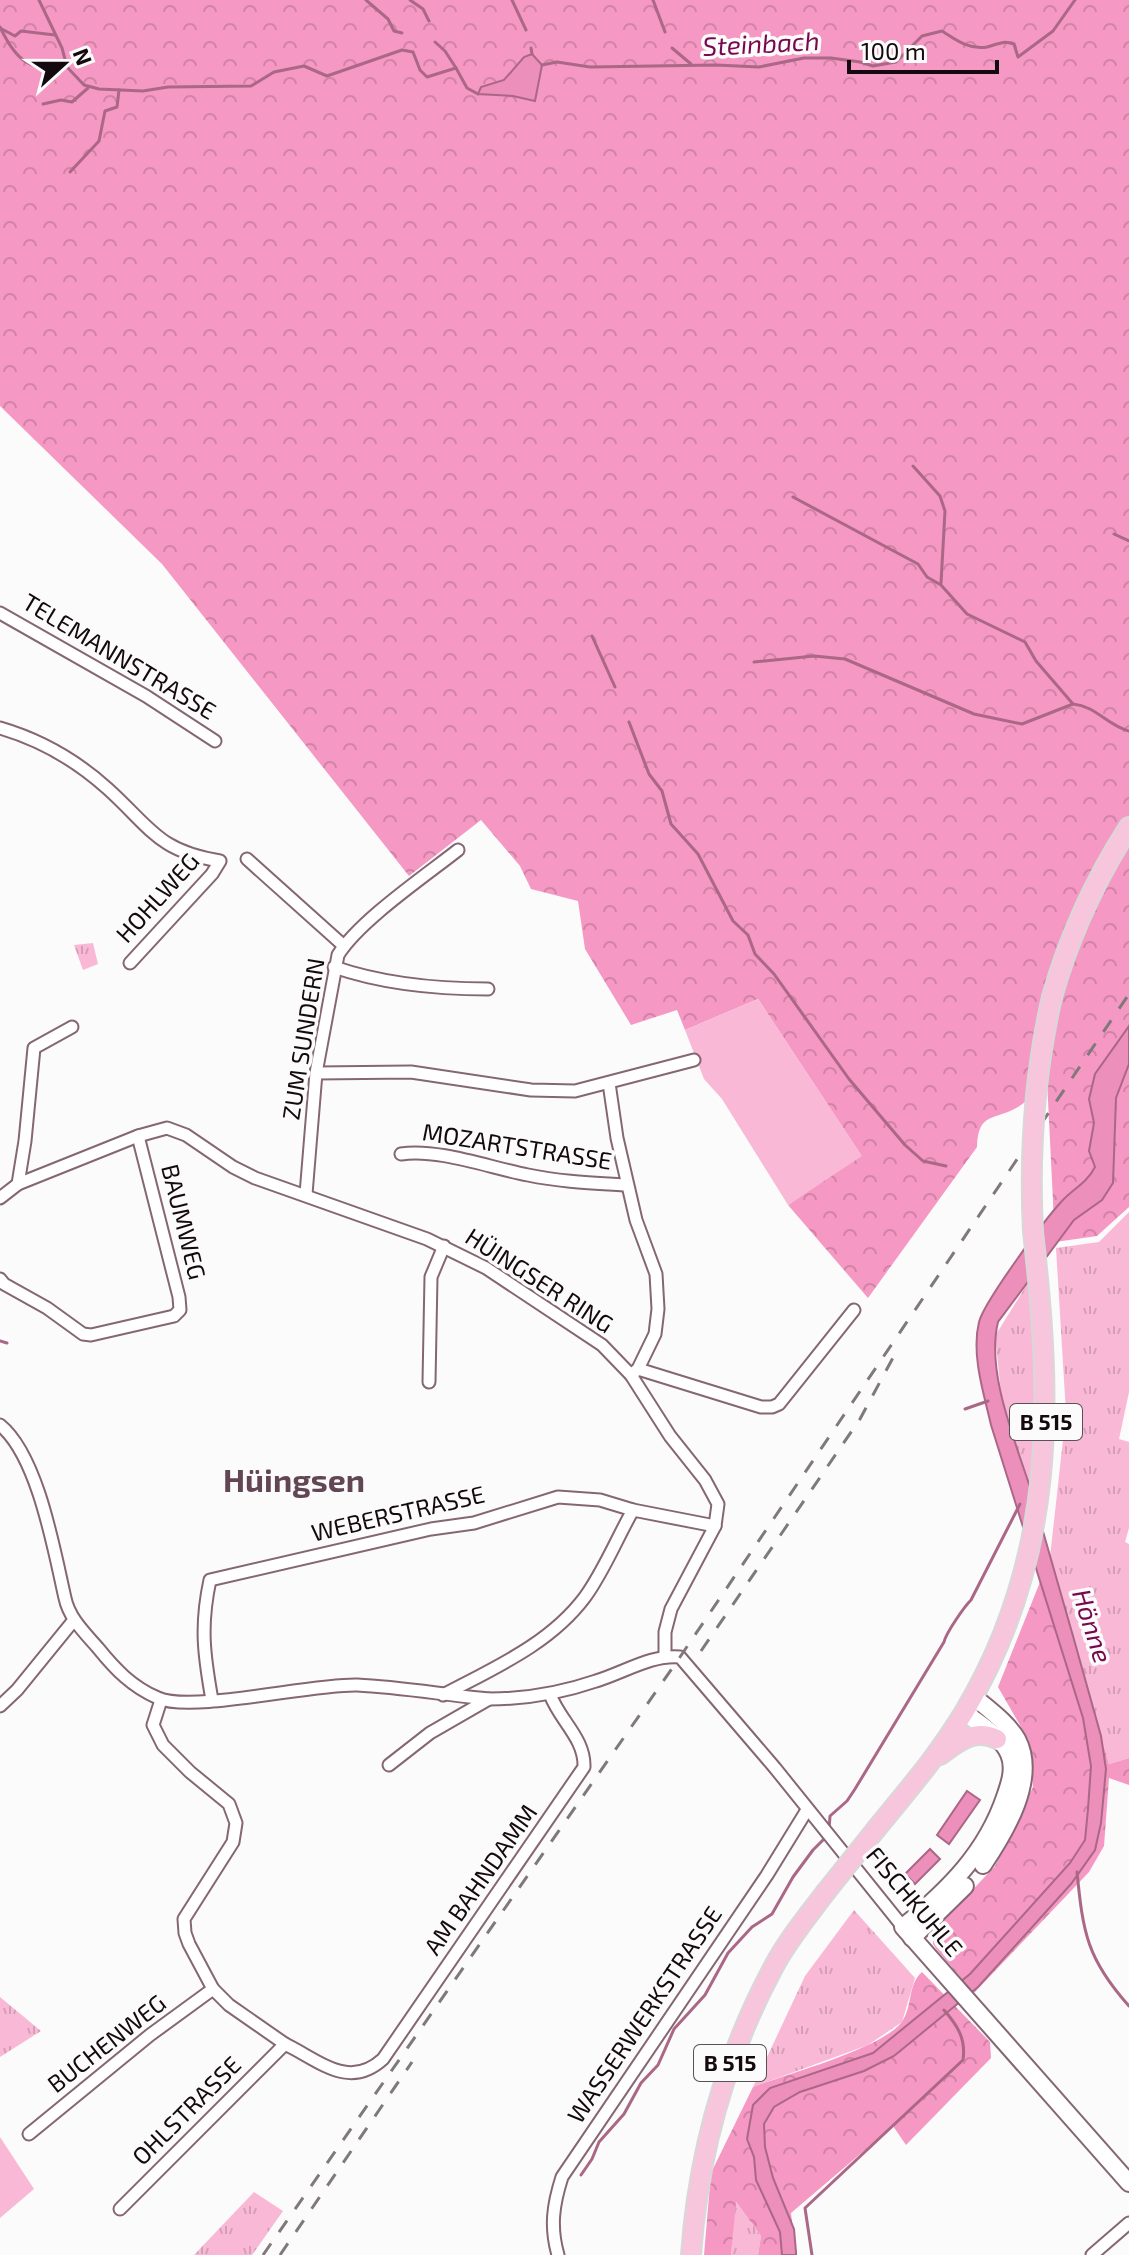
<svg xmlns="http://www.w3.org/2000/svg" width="1129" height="2255" font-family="'Exo 2',sans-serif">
	<defs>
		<pattern id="grass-tufts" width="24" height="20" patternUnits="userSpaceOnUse" patternTransform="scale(2)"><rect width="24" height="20" fill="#f9b8d5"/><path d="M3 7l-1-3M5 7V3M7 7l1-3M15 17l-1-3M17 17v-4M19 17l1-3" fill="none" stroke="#d59db6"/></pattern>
		<pattern id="forest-crowns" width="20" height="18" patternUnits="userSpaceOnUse" patternTransform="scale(2)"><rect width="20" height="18" fill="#f598c3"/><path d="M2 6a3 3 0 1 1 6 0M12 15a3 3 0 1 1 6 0" fill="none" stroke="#d182a6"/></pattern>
	</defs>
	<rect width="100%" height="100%" fill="#fbfbfb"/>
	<!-- grass -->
	<g fill="url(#grass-tufts)">
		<polygon points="93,943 98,964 83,970 74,945"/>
		<polygon points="1129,1212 1129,1392 1119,1439 1129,1442 1129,1528 1125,1542 1129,1544 1129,1758 1109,1764 1050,1557 1066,1413 1056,1248 1099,1242"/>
		<polygon points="1031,1278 1038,1381 1033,1495 1002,1401 995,1336"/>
		<polygon points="854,1910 915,1978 902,2022 868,2045 753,2087 805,1976"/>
		<polygon points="0,1997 41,2031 0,2057"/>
		<polygon points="254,2192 283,2211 252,2255 194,2255"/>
		<polygon points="735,2201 761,2236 758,2255 731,2255"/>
	</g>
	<!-- forest -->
	<g fill="url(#forest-crowns)">
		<path d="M 0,0 L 1129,0 L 1129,1207 L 1097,1236 L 1055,1242 L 1047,1080 C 1038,1088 1029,1100 1018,1107 C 995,1121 978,1111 977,1147 L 868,1298 L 788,1205 L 861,1155 L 758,999 L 685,1030 L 677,1010 L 631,1025 L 585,949 L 578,901 L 531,889 L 520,866 L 481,820 L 409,876 L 162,564 L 0,406 Z"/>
		<polygon points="1050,1557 1109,1764 1129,1758 1129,1785 1109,1778 1104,1846 1089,1872 974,1993 937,1950 933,1944 933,1932 995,1866 1033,1787 1029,1741 998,1687"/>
		<path d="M 922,1972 L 990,2042 L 991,2058 L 906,2145 L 893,2126 L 791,2213 L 796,2255 L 758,2255 L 761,2236 L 736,2202 L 731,2255 L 704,2255 L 711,2173 L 753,2087 C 787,2074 880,2049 901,2023 C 913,2008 907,1985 922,1972 Z"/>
	</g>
	<!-- pitch -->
	<g fill="#f9b8d5">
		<polygon points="758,999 862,1156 788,1205 722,1099 704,1079 685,1030"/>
		<polygon points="0,2137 34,2189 0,2218"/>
	</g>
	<!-- water -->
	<g fill="#ec8fba" stroke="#ab6786" stroke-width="2">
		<polygon points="532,54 542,65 535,101 513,96 478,94 481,87 504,80 524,57"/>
		<path d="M 1129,1026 L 1129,1064 L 1116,1098 L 1113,1183 L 1102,1200 L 1074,1220 L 998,1322 C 985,1375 1019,1449 1034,1500 C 1057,1579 1079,1657 1101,1736 L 1106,1769 L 1101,1823 L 1095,1850 L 1071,1884 L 978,1987 L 894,2056 L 864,2071 L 800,2092 L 774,2107 L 764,2124 L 765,2147 L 773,2178 L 794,2229 L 796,2252 L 796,2255 L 782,2255 L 780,2232 L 756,2180 L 754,2157 L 747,2139 L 753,2105 L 770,2088 L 873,2053 L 970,1974 L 1070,1863 L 1085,1840 L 1088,1809 L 1091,1766 L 1083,1718 L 991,1425 C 984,1394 971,1355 979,1322 C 984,1302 1045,1219 1062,1201 C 1073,1189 1087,1183 1095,1167 L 1089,1151 L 1094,1123 L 1089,1099 L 1095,1074 Z"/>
		<polygon points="967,1791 980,1800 949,1844 937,1835"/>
		<polygon points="930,1849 940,1859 915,1884 905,1874"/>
	</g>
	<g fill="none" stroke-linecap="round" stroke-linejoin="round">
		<!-- stream -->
		<g stroke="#ab6786" stroke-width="3">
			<polyline points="39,0 62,48 67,67 84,85 99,89 143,91 168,87 251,86 274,72 304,66 327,76 402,50 413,52 420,70 427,77 456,68 467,88 478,94"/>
			<polyline points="366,0 388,19 394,31 402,33"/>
			<polyline points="410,0 423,9 429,21"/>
			<polyline points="512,0 526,30"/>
			<polyline points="653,0 665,32"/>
			<path d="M 0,27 C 16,61 30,72 67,67"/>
			<polyline points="0,28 15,36 21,31 55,35"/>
			<polyline points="435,42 445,51 456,68"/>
			<polyline points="531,48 532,54"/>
			<polyline points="672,48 691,64"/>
			<path d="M 542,65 L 557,62 L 590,67 L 716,65 L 759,67 L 804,58 L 831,58 L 860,62 L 873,66 L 896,62 L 922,36 L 942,31 C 956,40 969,50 987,47 C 999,44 1002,40 1014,44 L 1018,57 L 1053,31 L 1075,0"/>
			<polyline points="43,104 61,100 72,102 88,88"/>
			<polyline points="70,172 99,141 105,111 117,107 119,90"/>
			<polyline points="913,466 940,496 945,511 941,583"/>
			<path d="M 793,497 L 918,564 L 927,577 L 941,585 L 967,614 L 1025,642 L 1036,661 L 1073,704 C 1096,706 1108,726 1129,731"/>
			<polyline points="1114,534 1129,541"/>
			<polyline points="592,636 615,687"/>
			<polyline points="754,662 814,656 845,659 974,714 1022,724 1073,704"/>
			<polyline points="629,722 649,774 662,791 671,824 698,854 733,921 748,935 755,954 774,974 849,1079 905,1145 923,1161 946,1166"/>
			<polyline points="0,1341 7,1343"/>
			<polyline points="965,1409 988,1401"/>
			<path d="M 829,1830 L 830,1816 L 847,1801 L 855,1789 L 944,1642 C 946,1633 964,1607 971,1600 L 1020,1504"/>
			<path d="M 1077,1872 C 1083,1933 1087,1959 1129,2006"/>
			<polyline points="581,2175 592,2159 599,2142 624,2114 641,2083 658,2065 674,2029 705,1995 728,1953 752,1927 772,1914 793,1877 813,1850 826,1837"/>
			<path d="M 812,2255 L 805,2208 L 963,2060 C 966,2039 958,2026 944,2010"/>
		</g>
		<defs>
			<g id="street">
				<polyline points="0,613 146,696 215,741"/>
				<path d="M 0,728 C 41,740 76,760 108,789 C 151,828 158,851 220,861 L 212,874 L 130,963"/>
				<polyline points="247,859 344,946"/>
				<path d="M 334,967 C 383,984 437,989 488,989"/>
				<polyline points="316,1073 411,1072 531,1090 575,1091 694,1060"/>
				<polyline points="609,1083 617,1138 636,1220 656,1274 658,1309 655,1334 638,1369 631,1375"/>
				<path d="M 401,1154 C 437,1148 491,1168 528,1175 C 561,1182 594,1183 627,1185"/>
				<polyline points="18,1184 25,1141 34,1048 72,1027"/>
				<path d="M 306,1194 L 316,1073 L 338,955 C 359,921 425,876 458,850"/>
				<polyline points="0,1198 18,1184 138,1136 167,1128 186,1135 233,1167 255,1178 427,1239 486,1268 602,1345 631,1375 670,1436 705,1480 718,1504 715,1526 671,1609 665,1632 665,1657"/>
				<polyline points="0,1279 4,1284 47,1308 83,1334 91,1335 174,1316 180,1310 179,1297 138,1136"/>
				<polyline points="638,1369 761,1407 772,1407 779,1404 854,1310"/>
				<polyline points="429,1382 431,1277 444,1246"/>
				<path d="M 0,1425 C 38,1456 54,1550 65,1598 C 69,1618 85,1633 98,1648 C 115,1669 132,1687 158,1698 C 192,1713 310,1684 357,1685 C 401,1687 445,1695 489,1699 C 526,1699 561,1693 596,1681 C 623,1673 652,1654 680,1657 L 775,1768 L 903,1927"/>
				<path d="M 443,1695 C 494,1668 550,1644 585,1597 C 604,1571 617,1538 633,1510"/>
				<path d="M 212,1700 C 204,1655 200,1626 210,1580 L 431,1529 L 474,1523 L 558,1497 L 600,1500 L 633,1510 L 715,1526"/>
				<polyline points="0,1706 17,1690 74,1620"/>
				<polyline points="389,1765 430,1733 489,1699"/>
				<path d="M 285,2044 C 320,2061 349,2090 383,2059 L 584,1767 C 585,1738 559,1720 550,1694"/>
				<polyline points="29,2134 150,2035 213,1989"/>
				<polyline points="120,2209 285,2044 229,2005 213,1989 189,1944 185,1933 184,1919 233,1842 236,1823 229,1804 190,1772 163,1745 153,1725 161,1700"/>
				<path d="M 558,2255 C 550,2227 553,2205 562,2177 L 767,1875 L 807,1810"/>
				<polyline points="1092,2255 1129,2223"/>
			</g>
			<g id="secondary">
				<path d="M 973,1696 C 988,1709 1007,1722 1017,1739 C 1038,1779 1005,1832 983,1865"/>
				<path d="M 964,1712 C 978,1723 1002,1737 1009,1754 C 1015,1768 1010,1783 1005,1797 C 986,1853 948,1890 903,1927 L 1129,2183"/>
				<polyline points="912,1938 965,1886"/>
			</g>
			<g id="primary">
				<path d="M 1052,997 C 1069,937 1095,880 1129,827"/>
				<path d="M 940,1755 C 958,1742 974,1728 997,1739"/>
				<path d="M 877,1828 C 908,1790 940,1753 965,1711 C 1056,1558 1053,1403 1033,1232"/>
				<path d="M 691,2255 C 698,2154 725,2058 773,1968 C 787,1941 807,1917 825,1893"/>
			</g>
		</defs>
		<!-- street casing -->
		<use href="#street" stroke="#856774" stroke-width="15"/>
		<!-- secondary casing -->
		<use href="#secondary" stroke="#856774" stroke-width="20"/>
		<!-- primary casing -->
		<use href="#primary" stroke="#d9d8d8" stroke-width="22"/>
		<!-- street -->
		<use href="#street" stroke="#fff" stroke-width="11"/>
		<!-- secondary -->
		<use href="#secondary" stroke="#fff" stroke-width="16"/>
		<!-- primary -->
		<use href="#primary" stroke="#f7c5dc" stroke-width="18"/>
		<!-- rail -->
		<g stroke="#7f797b" stroke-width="3" stroke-dasharray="14 14" stroke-linecap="butt">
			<polyline points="701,1651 860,1419 895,1354"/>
			<polyline points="263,2255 680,1657 1129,994"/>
			<polyline points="280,2255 412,2062"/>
		</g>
		<defs>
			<g id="primary-bridge">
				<path d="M 1033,1232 C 1029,1152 1034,1076 1052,997"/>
				<polyline points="825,1893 877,1828"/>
			</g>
		</defs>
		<!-- primary-bridge casing -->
		<use href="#primary-bridge" stroke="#d9d8d8" stroke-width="22" stroke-linecap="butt"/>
		<!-- primary-bridge -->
		<use href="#primary-bridge" stroke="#f7c5dc" stroke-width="18"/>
	</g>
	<g text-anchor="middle" stroke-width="7" stroke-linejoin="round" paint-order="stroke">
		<!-- shield labels -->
		<g fill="#fbfbfb" stroke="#595255" stroke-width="2">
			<rect x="1010" y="1404" width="72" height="36" rx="6"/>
			<rect x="694" y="2045" width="72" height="36" rx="6"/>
		</g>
		<g font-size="22" font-weight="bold" fill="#14090e">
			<text x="1046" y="1430">B 515</text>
			<text x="730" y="2071">B 515</text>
		</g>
		<!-- street labels -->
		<g font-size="24" fill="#14090e" stroke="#fbfbfb">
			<text transform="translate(119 657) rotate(31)" y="8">TELEMANNSTRASSE</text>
			<text transform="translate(158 898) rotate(-48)" y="8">HOHLWEG</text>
			<text transform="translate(304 1039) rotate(-81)" y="8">ZUM SUNDERN</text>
			<text transform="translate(517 1147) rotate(9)" y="8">MOZARTSTRASSE</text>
			<text transform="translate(183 1222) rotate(76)" y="8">BAUMWEG</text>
			<text transform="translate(539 1281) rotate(33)" y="8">HÜINGSER RING</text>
			<text transform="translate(398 1514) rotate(-13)" y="8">WEBERSTRASSE</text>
			<text transform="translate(481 1880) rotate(-55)" y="8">AM BAHNDAMM</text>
			<text transform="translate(914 1902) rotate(50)" y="8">FISCHKUHLE</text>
			<text transform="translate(645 2015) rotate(-56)" y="8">WASSERWERKSTRASSE</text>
			<text transform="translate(107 2044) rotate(-38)" y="8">BUCHENWEG</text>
			<text transform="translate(187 2111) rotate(-45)" y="8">OHLSTRASSE</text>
		</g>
		<!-- water labels -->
		<g font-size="26" font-style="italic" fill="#79074d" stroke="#fbfbfb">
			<text transform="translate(761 44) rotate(-3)" y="9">Steinbach</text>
			<text transform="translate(1092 1626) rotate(72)" y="9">Hönne</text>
		</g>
		<!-- district labels -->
		<g font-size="32" font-weight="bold" fill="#634653" stroke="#fbfbfb">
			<text x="294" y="1492">Hüingsen</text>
		</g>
	</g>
	<!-- north arrow -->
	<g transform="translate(64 64) rotate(69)" stroke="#fbfbfb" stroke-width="6" paint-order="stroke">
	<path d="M0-6L14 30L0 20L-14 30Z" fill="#14090e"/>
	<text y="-12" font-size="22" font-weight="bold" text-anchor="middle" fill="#14090e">N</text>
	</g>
	<!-- scale -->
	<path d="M849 60v12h148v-12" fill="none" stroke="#14090e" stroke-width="4"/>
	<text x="861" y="60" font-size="24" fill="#14090e" stroke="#fbfbfb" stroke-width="6" paint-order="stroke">100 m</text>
</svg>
